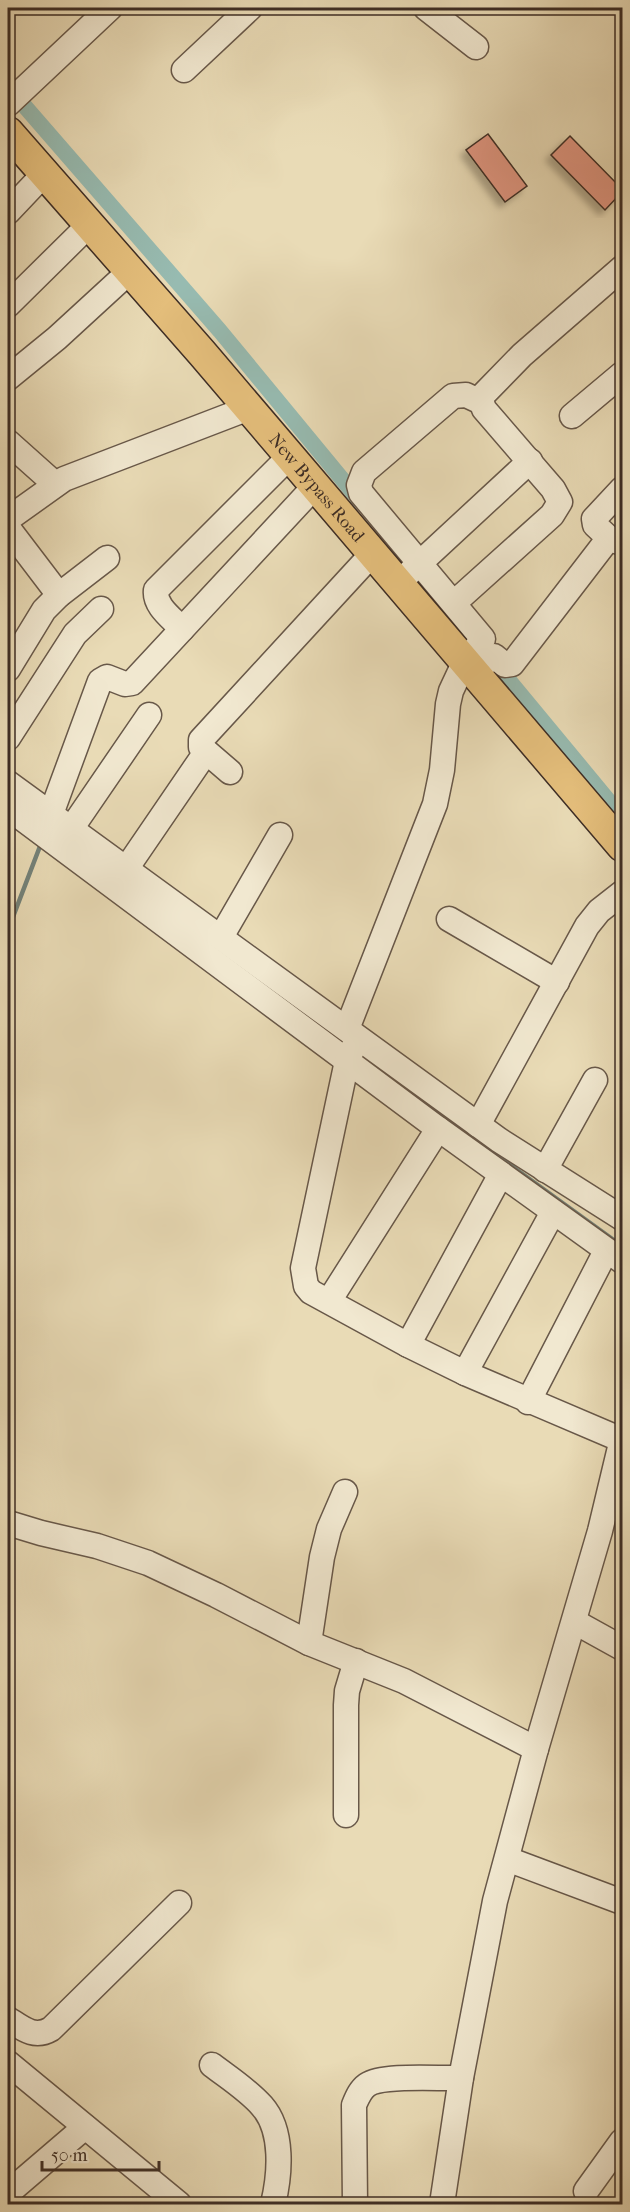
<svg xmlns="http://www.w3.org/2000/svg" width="630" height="2212" font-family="'IM FELL French Canon',serif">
	<defs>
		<filter id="shadow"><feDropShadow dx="-5.5" dy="5.5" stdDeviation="3" flood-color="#0004"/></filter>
	</defs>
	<rect width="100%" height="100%" fill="#e9dbb6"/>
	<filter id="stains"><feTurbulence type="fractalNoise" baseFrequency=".00333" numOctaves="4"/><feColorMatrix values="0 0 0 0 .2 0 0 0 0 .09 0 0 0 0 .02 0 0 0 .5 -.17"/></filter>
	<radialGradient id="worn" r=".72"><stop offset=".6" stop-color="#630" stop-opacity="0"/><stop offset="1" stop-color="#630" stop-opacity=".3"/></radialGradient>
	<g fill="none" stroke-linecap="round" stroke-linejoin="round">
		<!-- stream -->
		<g stroke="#738279" stroke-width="4.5">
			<polyline points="8,930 42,841"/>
			<polyline points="357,1054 622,1246"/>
		</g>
		<!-- canal -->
		<g stroke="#97bbb1" stroke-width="16">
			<polyline points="8,87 220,331 361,502"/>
			<polyline points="492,660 622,817"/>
		</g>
	</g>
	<!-- building -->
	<g fill="#e19681" stroke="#3d2d25" stroke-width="1.5" filter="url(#shadow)">
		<polygon points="488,134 527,186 505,202 466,150"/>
		<polygon points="570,136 622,189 622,192 605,210 551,155"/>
	</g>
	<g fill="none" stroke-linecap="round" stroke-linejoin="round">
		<defs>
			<g id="minor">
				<polyline points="426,8 476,47"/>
				<polyline points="184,70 250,8"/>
				<polyline points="8,104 110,8"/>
				<polyline points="8,212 44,174"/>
				<polyline points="8,305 89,225"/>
				<polyline points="8,378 57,338 130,271"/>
				<polyline points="572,416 622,374"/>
				<polyline points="8,442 55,484"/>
				<polyline points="8,519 64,479 249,408"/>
				<polyline points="8,528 59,595"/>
				<polyline points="610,539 595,525 594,519 622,489"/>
				<polyline points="408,574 530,461"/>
				<polyline points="454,603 552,515 560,502 553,489 484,409 481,400 484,394 522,355 622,268"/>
				<path d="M 182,629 C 172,618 154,606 156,590 L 290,456"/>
				<polyline points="8,669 44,610 59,595 107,558"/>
				<polyline points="474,672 494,656 505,665 512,664 605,543 610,539 622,543"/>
				<polyline points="8,738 75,634 101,609"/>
				<polyline points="230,772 201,747 201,740 373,553"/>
				<polyline points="8,783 499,1140 622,1218"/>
				<polyline points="8,808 433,1125 622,1261"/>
				<polyline points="51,814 100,681 107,677 125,684 132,683 315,486"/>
				<polyline points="71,829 149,715"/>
				<polyline points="126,869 206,752"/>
				<polyline points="449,919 557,982"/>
				<polyline points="221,937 280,835"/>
				<polyline points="347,1029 435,804 442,770 448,704 451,691 465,661 483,639 361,493 359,485 364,472 453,396 466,395 481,402"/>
				<polyline points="353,1048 347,1061 303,1268 306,1286 311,1292 408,1345 465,1373 622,1440"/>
				<polyline points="478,1125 587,926 599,911 622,893"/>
				<polyline points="545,1170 595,1080"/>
				<polyline points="329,1301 438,1129"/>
				<polyline points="408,1345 501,1174"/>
				<polyline points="465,1373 553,1212"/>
				<polyline points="528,1402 606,1251"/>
				<polyline points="8,1523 41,1533 97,1546 148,1563 216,1595 309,1643 404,1681 536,1749"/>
				<polyline points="575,1622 622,1648"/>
				<polyline points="309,1643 322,1557 329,1529 345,1492"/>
				<polyline points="346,1815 346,1705 347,1691 356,1661"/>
				<polyline points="507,1859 622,1902"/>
				<path d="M 8,2019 C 22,2028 34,2039 51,2029 L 179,1903"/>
				<polyline points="8,2063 179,2204"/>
				<path d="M 212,2065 C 229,2078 248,2090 262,2106 C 284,2131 280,2175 273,2204"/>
				<polyline points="586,2191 622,2141"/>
				<polyline points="8,2193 85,2127"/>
				<path d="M 355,2204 L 354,2105 C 357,2098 360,2090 367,2085 C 383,2074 440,2079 461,2078"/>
				<polyline points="442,2204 461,2078 495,1901 536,1749 600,1531 622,1439"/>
			</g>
			<g id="major">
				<path id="s1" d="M 8,132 L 202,353 L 622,846"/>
			</g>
		</defs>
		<!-- minor casing -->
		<use href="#minor" stroke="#685849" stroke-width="27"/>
		<!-- major casing -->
		<use href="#major" stroke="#3d2d25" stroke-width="33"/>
		<!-- minor -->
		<use href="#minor" stroke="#f1e8d0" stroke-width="24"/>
		<!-- major -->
		<use href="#major" stroke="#e4be7b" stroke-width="30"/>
	</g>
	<g text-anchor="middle" stroke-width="4.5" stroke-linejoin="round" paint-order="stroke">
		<!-- street labels -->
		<g font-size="18" fill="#3d2d25" stroke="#f1e8d0">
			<text dy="6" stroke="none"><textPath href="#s1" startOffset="471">New Bypass Road</textPath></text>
		</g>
	</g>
	<!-- margin -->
	<rect width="630" height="2212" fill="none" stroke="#e9dbb6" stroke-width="30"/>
	<rect x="9" y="9" width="612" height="2194" fill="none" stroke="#3d2d25" stroke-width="3"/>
	<rect x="15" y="15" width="600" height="2182" fill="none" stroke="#3d2d25" stroke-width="1.5"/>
	<!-- scale -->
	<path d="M42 2161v9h117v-9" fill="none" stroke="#3d2d25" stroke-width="3"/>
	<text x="51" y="2161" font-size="18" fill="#3d2d25" stroke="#f1e8d0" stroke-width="4.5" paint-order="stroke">50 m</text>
	<rect width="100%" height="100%" filter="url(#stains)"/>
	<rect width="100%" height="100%" fill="url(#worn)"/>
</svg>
